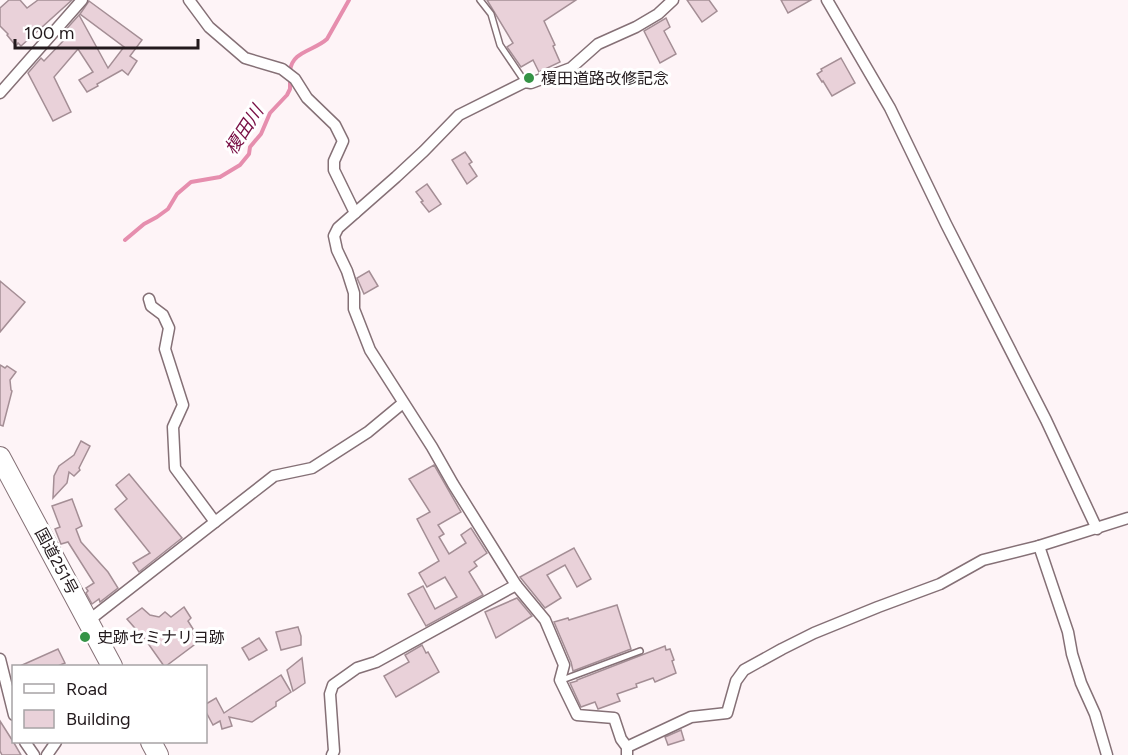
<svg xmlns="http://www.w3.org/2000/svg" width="1128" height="755" font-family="Figtree,'Noto Sans JP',sans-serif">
	<rect width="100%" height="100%" fill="#fef4f7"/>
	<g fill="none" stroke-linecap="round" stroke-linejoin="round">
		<!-- stream -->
		<g stroke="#e68eae" stroke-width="4">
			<path d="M 290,71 C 292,51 314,51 327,39 L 349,0"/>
			<polyline points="125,240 144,224 157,217 168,209 177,194 191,182 220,177 240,165 249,154 250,147 261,134 270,113 287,95 290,89 290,79"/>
		</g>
	</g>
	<!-- building -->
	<g fill="#e9d1d9" stroke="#a48e95" stroke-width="1.5">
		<polygon points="9,0 20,0 27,8 38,0 72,0 21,46 18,43 16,46 7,35 8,34 0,26 0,8"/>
		<polygon points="487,0 576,0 544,21 555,45 553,46 560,62 539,72 533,60 521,67 507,47 513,43"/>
		<polygon points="687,0 709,0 717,11 702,22"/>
		<polygon points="781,0 811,0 788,13"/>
		<polygon points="89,1 142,40 130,56 137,61 128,75 122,70 97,84 98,86 87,92 79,80 93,72 78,49 54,77 71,112 53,121 28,73 41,58 44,61 65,39 61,35 79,15 108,68 124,47 80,14"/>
		<polygon points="666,18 670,27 664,31 676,54 660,63 644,31"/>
		<polygon points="841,58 855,83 832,96 823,81 822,82 817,74 822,71 821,69"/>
		<polygon points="465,152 472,162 469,164 477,176 467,184 452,160"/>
		<polygon points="427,184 441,204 429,212 421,202 423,201 416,192"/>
		<polygon points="369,271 378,286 364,294 357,278"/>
		<polygon points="0,281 25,302 0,332"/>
		<polygon points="0,365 5,368 7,366 16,372 10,380 11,390 12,391 3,426 0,425"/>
		<polygon points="81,441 90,446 79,468 80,470 74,476 69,472 67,483 53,498 54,476 59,466 74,455"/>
		<polygon points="434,465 461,512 438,525 444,534 439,537 449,554 466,543 461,535 471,528 487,553 474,562 477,566 469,572 483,595 426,626 408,594 423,586 435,609 457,597 445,577 427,587 419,573 439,561 417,519 430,512 409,479"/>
		<polygon points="129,474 182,538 139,572 133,563 150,553 115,509 127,499 116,485"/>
		<polygon points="72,499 82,526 76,529 81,542 108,572 118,588 100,602 99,599 92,604 86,593 88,591 86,588 94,583 68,542 61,544 55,529 60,527 52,506"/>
		<polygon points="574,548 591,579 577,587 565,565 547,575 561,598 545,608 520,577"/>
		<polygon points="517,598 532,616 496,638 485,612"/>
		<polygon points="617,605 631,649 573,671 571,662 554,622 568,618 569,620"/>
		<polygon points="184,607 191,618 188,621 193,629 191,631 198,642 166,666 164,666 147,642 127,619 142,608 150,615 159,617 165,612 171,617"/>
		<polygon points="298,627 301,636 301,645 281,650 276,632"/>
		<polygon points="259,638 267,650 249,660 242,648"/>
		<polygon points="422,645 426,653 428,652 439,672 396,697 384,676 409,662 405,655"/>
		<polygon points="665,646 666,650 670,649 674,660 672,661 676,673 655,682 653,678 636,684 637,687 617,694 620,701 598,709 595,702 581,707 570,683 577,681 577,680"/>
		<polygon points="58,649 65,663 58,666 20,666"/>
		<polygon points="302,658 305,683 293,691 287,670"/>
		<polygon points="281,675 291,692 276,702 276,706 252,722 229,717 232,726 222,729 220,721 213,725 206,712 206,704 216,698 224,713"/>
		<polygon points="0,721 14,743 21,755 2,755 0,751"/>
		<polygon points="681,730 684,740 668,745 665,737"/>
	</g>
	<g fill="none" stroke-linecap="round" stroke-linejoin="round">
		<defs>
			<g id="lane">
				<polyline points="480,0 491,14 500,45 525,82"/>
				<polyline points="562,680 640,651"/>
			</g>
			<g id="street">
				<polyline points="189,0 209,27 245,58 282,69 295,79 307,98 335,125 343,141 334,161 334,170 355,213"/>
				<polyline points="827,0 890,108 946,224 1046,420 1097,529"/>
				<polyline points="0,93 82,0"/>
				<polyline points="149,299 151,306 163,315 169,328 165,349 183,405 173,427 175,468 215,522"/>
				<polyline points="1039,546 1068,632 1072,654 1081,683 1095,714 1107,755"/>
				<polyline points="88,621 274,476 312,468 368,432 403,403"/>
				<polyline points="0,659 14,715"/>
				<polyline points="25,742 34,755"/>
				<polyline points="627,747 691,717 727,713 736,681 744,670 782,649 814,633 878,607 940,584 983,560 1039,546 1128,518"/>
				<polyline points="47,755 56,742"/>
				<polyline points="332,755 334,751 330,694 333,685 357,668 376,662 516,585"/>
				<polyline points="627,755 627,747 621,739 614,718 577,715 560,680 564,665 545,620 516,585 453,484 432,447 370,350 354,309 354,293 347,271 337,250 334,236 338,228 396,177 424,151 459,115 525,82 531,83 571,68 598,44 636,27 658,14 673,0"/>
			</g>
			<g id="highway">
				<polyline points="0,457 112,666"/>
				<polyline points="151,742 158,755"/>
			</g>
		</defs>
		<!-- lane casing -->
		<use href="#lane" stroke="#857076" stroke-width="8"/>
		<!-- street casing -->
		<use href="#street" stroke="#857076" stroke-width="13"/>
		<!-- highway casing -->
		<use href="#highway" stroke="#857076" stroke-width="22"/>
		<!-- lane -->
		<use href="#lane" stroke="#fff" stroke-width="5"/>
		<!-- street -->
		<use href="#street" stroke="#fff" stroke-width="10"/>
		<!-- highway -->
		<use href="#highway" stroke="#fff" stroke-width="20"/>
	</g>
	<!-- markers -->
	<g fill="#359346" stroke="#fff" stroke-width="2">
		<circle cx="529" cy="78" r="6"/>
		<circle cx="85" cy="637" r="6"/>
	</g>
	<g text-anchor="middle" stroke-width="6" stroke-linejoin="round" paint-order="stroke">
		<!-- poi labels -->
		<g font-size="16" fill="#231a1d" stroke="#fff" text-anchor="start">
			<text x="541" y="84">榎田道路改修記念</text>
			<text x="97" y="643">史跡セミナリヨ跡</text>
		</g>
		<!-- street labels -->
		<g font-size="16" fill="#231a1d" stroke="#fff">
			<text transform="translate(57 561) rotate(62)" y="6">国道251号</text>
		</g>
		<!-- water labels -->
		<g font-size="18" font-style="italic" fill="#780e44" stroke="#fff">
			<text transform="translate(244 130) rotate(-57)" y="6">榎田川</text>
		</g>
	</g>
	<!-- legend -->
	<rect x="12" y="665" width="195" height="78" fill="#ffffff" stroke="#a7a3a5" stroke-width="1.5"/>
	<rect x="24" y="684" width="30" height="9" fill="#ffffff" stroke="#a7a3a5" stroke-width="1.5"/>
	<text x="66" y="695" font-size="18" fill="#231a1d">Road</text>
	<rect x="24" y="710" width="30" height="18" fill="#e9d1d9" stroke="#a7a3a5" stroke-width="1.5"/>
	<text x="66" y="725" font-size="18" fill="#231a1d">Building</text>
	<!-- scale -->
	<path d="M15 39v9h183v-9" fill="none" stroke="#231a1d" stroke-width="3"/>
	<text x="24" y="39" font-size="18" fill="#231a1d" stroke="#ffffff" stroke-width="4.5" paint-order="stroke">100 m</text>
</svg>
